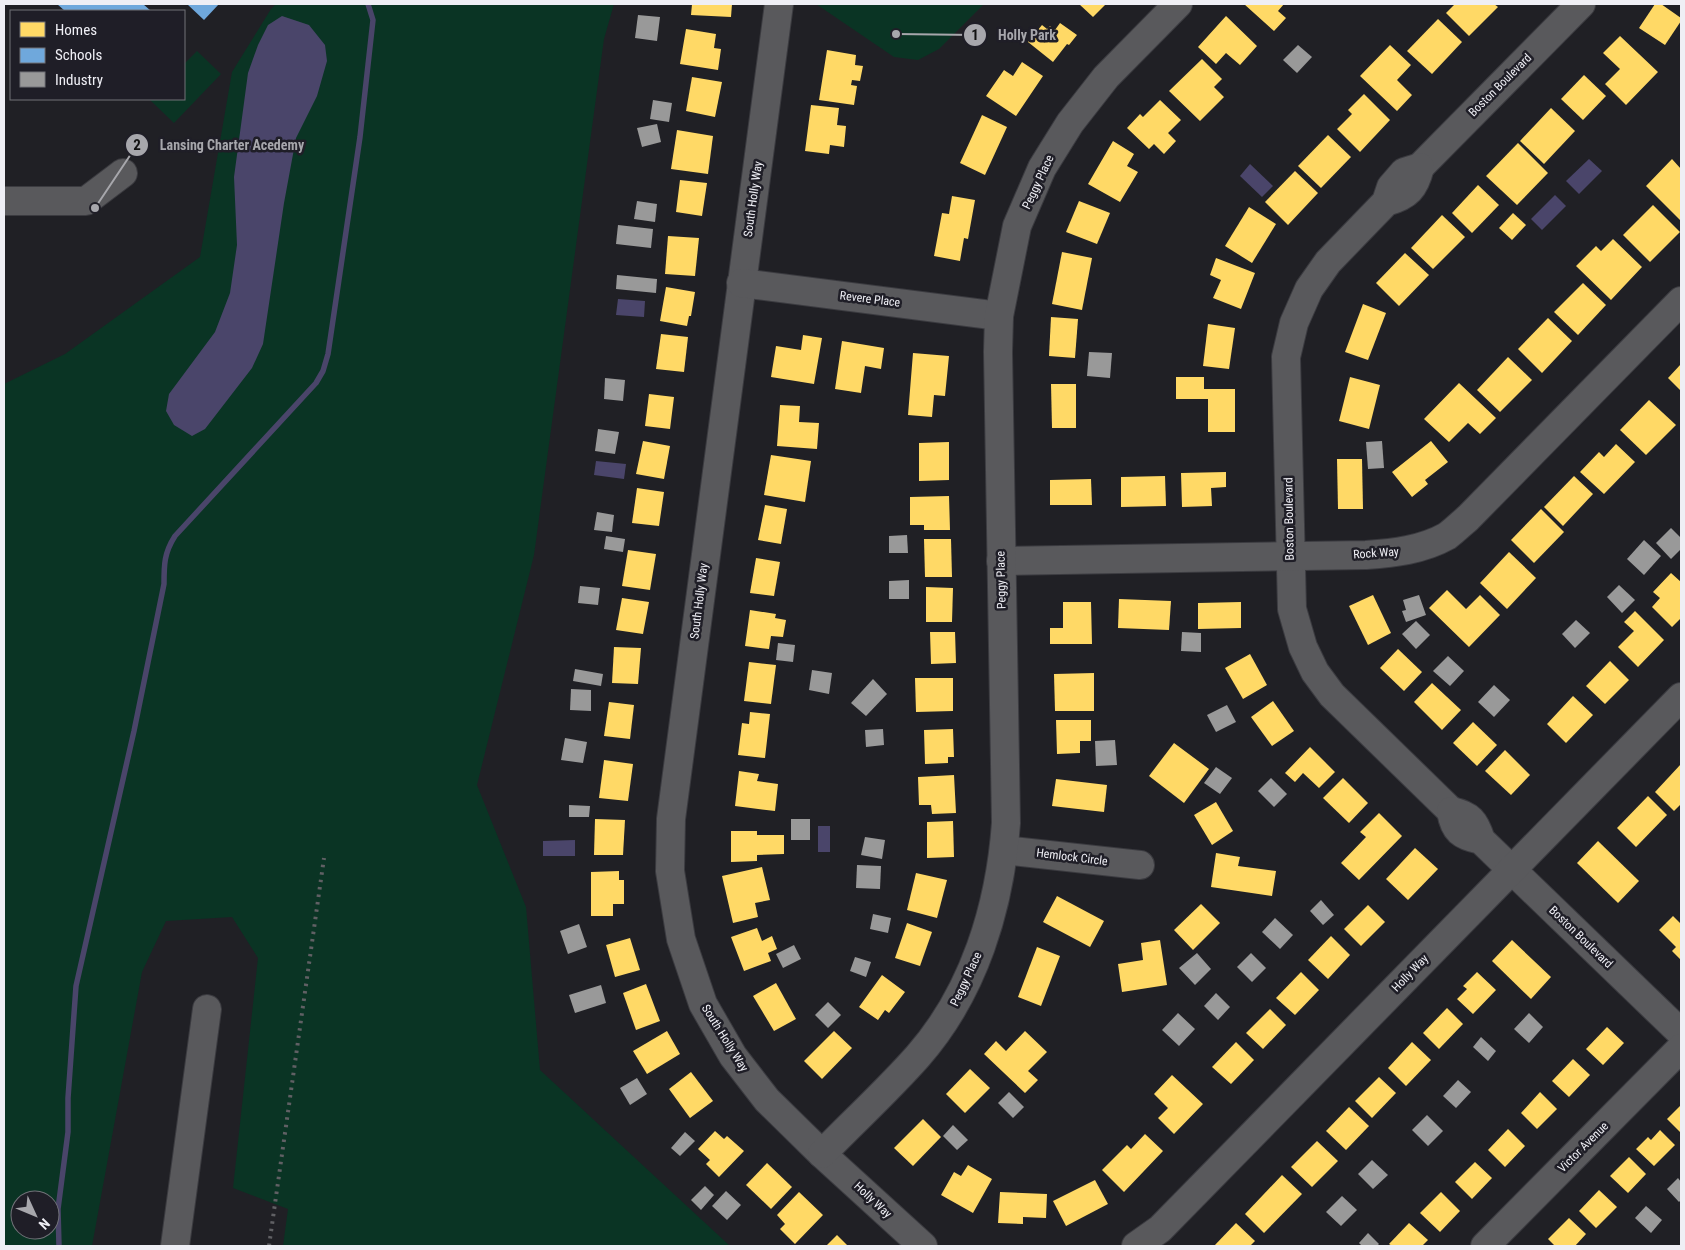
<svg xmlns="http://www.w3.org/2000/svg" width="1685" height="1250" font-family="'Roboto Condensed',sans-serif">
	<rect width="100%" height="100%" fill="#202025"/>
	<!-- green -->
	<g fill="#0a3424" fill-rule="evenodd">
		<path d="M 276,4 L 614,4 L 604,39 L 534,555 L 477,785 L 526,907 L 540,1070 L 730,1246 L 283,1246 L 288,1209 L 233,1188 L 258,958 L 232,917 L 166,921 L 142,972 L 92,1246 L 4,1246 L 4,384 L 65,354 L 200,257 L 232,72 L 271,9 ZM 20,1200 L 50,1200 L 50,1230 L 20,1230 Z"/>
		<polygon points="816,4 984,4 939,49 918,60 894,57"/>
		<polygon points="197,51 221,74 174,123 150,100 184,99 184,64"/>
	</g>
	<!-- water -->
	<g fill="#4a456a">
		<polygon points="282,16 309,25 325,45 327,61 317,96 296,138 284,203 263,344 252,368 205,429 192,436 174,425 166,411 169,394 215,332 230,293 237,245 234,177 248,73 258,45 268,25"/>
		<polygon points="1589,159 1602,171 1579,194 1566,181"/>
		<polygon points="1250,164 1273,186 1262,197 1240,176"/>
		<polygon points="1555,195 1566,206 1542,230 1531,219"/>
		<polygon points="618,299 645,301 644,317 616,315"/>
		<polygon points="596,461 626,464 624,479 594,475"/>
		<rect x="818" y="826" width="12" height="26"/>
		<polygon points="575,840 575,856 543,856 543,841"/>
	</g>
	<!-- homes -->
	<g fill="#ffd966">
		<polygon points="692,4 732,4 731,17 691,15"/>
		<polygon points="1079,4 1106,4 1093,17"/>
		<polygon points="1244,4 1284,4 1278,11 1286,18 1274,31"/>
		<polygon points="1455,4 1494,4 1498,7 1469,36 1446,13"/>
		<polygon points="1655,4 1661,4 1681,18 1681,21 1665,45 1639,28"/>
		<polygon points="1226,16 1257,46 1240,65 1226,53 1216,64 1198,47"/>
		<polygon points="1438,19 1462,42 1432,74 1407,51"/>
		<polygon points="1060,23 1077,35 1069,45 1067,44 1053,62 1028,42 1042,25 1047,29 1050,26 1055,30"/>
		<polygon points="686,29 716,34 714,48 721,49 718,70 680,64"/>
		<polygon points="1620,36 1658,72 1626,105 1605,84 1620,69 1603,53"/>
		<polygon points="1390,45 1411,65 1397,80 1412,95 1397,111 1360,76"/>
		<polygon points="827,50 856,55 855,65 863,66 860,81 852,80 851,85 857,86 854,105 819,100"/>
		<polygon points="1202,59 1222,79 1214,87 1224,97 1200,121 1169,91"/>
		<polygon points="1022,62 1043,76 1016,116 986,96 1004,70 1013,76"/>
		<polygon points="1584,75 1606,96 1583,120 1561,99"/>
		<polygon points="692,77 722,82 715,117 686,111"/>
		<polygon points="1364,94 1390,120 1360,152 1337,129 1352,114 1348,110"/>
		<polygon points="1160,100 1181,120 1168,133 1176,141 1164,154 1154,144 1149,149 1127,128 1140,114 1143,117"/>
		<polygon points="811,105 839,108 837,125 846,126 844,147 830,145 829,154 805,151"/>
		<polygon points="1551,108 1575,131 1544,164 1520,141"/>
		<polygon points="982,115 1007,127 985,175 960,163"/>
		<polygon points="677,130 713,136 708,174 671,169"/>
		<polygon points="1328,135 1351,157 1321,188 1298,166"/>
		<polygon points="1113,141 1134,154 1127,166 1138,172 1120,202 1088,184"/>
		<polygon points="1518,143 1548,173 1517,205 1486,176"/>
		<polygon points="1672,159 1681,169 1681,190 1680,192 1681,193 1681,221 1646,186"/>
		<polygon points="1295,171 1318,193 1288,225 1265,202"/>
		<polygon points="680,180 707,183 702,216 676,212"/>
		<polygon points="1478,185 1499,205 1472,233 1452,213"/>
		<polygon points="952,196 975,200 968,239 964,238 960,261 934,256 942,213 949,214"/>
		<polygon points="1079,201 1110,213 1097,244 1066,232"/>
		<polygon points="1653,205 1680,232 1650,262 1623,235"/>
		<polygon points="1249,207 1276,224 1252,263 1225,246"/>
		<polygon points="1513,213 1526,225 1512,240 1499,228"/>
		<polygon points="1442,215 1465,237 1433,269 1411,248"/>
		<polygon points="668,236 699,238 695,276 665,274"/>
		<polygon points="1613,239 1642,267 1611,300 1576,266 1596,246 1601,251"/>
		<polygon points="1062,252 1092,258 1082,310 1052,304"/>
		<polygon points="1405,253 1429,275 1399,306 1376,283"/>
		<polygon points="1216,258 1255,273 1241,309 1213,298 1221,280 1210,275"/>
		<polygon points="1583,283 1606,305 1578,335 1554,312"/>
		<polygon points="666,287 695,292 691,316 689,316 687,326 660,321"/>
		<polygon points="1363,304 1386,313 1368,360 1345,352"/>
		<polygon points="1051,317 1078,319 1075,358 1049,356"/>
		<polygon points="1548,318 1572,341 1542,373 1518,349"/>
		<polygon points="1208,324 1235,328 1229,369 1203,366"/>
		<polygon points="661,334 688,337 684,372 656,369"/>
		<polygon points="803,335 822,338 814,384 771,377 776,346 801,350"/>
		<polygon points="842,341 884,348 881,369 865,366 861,393 835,389"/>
		<polygon points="913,353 949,356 945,396 934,395 932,417 908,415"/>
		<polygon points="1508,357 1532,380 1500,412 1477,390"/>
		<polygon points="1681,364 1681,391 1668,378"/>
		<polygon points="1176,377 1204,377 1204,389 1235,389 1235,432 1208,432 1208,399 1176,399"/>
		<polygon points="1350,377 1380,385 1369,429 1339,421"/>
		<polygon points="1459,383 1496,418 1480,434 1468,423 1449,442 1424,419"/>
		<polygon points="1051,384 1076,384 1076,428 1052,428"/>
		<polygon points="649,394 674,397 670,429 645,426"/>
		<polygon points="1649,400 1676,425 1646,455 1620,430"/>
		<polygon points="780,405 800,406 799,422 819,423 817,449 777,446"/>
		<polygon points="643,441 670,446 664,479 636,474"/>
		<polygon points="1431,441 1448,462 1425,480 1428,484 1412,497 1392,472"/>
		<polygon points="949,442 949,480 919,481 919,443"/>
		<polygon points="1616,444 1635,462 1604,494 1580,472 1599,452 1604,457"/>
		<polygon points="771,455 811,461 805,502 764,495"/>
		<polygon points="1337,459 1362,459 1363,509 1338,509"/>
		<polygon points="1226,472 1226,487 1211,488 1212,506 1182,507 1181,473"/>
		<polygon points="1165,476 1166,506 1121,507 1121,477"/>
		<polygon points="1574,476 1593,494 1563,526 1544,507"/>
		<polygon points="1091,479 1092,505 1050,505 1050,480"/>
		<polygon points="637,488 664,492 659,526 632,523"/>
		<polygon points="949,496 950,530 924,530 924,525 910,525 910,497"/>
		<polygon points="765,505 787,509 781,544 758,540"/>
		<polygon points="1541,509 1564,532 1534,563 1511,540"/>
		<polygon points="924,539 951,539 952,577 925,577"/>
		<polygon points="628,550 656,554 650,590 622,586"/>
		<polygon points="1509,552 1536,578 1507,609 1480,583"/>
		<polygon points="756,558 780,562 774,596 750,593"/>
		<polygon points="1671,573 1681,582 1681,618 1672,627 1652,607 1660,598 1653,592"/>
		<polygon points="926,587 953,588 952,622 926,622"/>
		<polygon points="1447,590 1466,609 1480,595 1500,615 1469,647 1429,608"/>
		<polygon points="1373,595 1391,633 1368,645 1349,606"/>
		<polygon points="622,598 649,602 643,634 616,630"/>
		<polygon points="1119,599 1171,601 1169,630 1118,628"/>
		<polygon points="1063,602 1091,602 1092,644 1050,644 1050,628 1063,628"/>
		<polygon points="1241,602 1241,628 1198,629 1198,603"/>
		<polygon points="750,610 776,614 775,618 786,620 783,637 771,636 769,649 745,646"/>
		<polygon points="1635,611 1664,640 1638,667 1618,647 1634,631 1624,622"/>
		<polygon points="930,632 955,632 956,663 931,664"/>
		<polygon points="614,647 641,648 638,684 612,683"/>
		<polygon points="1398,649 1422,672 1404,691 1380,668"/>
		<polygon points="1250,654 1267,685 1243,699 1225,668"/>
		<polygon points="1610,661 1629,680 1605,704 1586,686"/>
		<polygon points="749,662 776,665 771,704 744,701"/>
		<polygon points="1094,673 1094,711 1055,711 1054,674"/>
		<polygon points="915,678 953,678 953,711 916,712"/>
		<polygon points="1432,683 1461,710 1442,730 1414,702"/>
		<polygon points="1573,696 1593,715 1566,743 1547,724"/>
		<polygon points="1273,701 1294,731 1272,746 1251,717"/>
		<polygon points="609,702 634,705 630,739 604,736"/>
		<polygon points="750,712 770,714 765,758 738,755 742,723 749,724"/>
		<polygon points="1056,720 1091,720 1091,741 1080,741 1080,753 1057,754"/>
		<polygon points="1473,722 1497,745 1477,766 1453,743"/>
		<polygon points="953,729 954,757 948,757 948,763 925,764 924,730"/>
		<polygon points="1174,743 1209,769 1184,803 1149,776"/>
		<polygon points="1310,747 1335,772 1319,788 1303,773 1295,782 1285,773"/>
		<polygon points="1505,750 1530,775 1511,795 1485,771"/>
		<polygon points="604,760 633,764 628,801 599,798"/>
		<polygon points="1681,764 1681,804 1674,811 1655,792"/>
		<polygon points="739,771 759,774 757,781 778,784 775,811 735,806"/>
		<polygon points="954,775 956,813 932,814 931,805 919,805 918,777"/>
		<polygon points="1343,778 1368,803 1349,823 1323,798"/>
		<polygon points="1056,779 1107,785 1104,812 1052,806"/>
		<polygon points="1648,796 1667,815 1636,847 1617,828"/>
		<polygon points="1216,802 1233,831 1212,845 1194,815"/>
		<polygon points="1379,813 1402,836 1359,880 1341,863 1366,837 1360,832"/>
		<polygon points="595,819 625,820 623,855 594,855"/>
		<polygon points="953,821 954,857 927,858 927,822"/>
		<polygon points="731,831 757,831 757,835 784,835 784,854 757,855 757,861 731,862"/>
		<polygon points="1598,841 1639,881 1618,903 1577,863"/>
		<polygon points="1415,848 1438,869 1408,900 1386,879"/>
		<polygon points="1216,853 1240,857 1238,866 1276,871 1272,896 1211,887"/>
		<polygon points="762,867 770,900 755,903 758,917 733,923 722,876"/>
		<polygon points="619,871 619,880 624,880 624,904 613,904 613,916 591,916 591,872"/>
		<polygon points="916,873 947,880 937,918 907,910"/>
		<polygon points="1057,896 1104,921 1090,947 1043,922"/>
		<polygon points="1201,904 1220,923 1193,950 1174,930"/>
		<polygon points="1368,905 1385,922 1361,946 1344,929"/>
		<polygon points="1673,916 1681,924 1681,960 1672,951 1676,947 1659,930"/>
		<polygon points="907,923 932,932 920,966 895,958"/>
		<polygon points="757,928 762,941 772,936 777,949 768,953 771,961 744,971 731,937"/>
		<polygon points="1331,936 1350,955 1328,979 1308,960"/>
		<polygon points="630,938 640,970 615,977 606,945"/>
		<polygon points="1160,940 1167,985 1122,992 1118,964 1143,960 1141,943"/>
		<polygon points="1512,940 1551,977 1531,999 1492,961"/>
		<polygon points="1037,947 1060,956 1041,1006 1018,997"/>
		<polygon points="1301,972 1319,990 1295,1015 1276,998"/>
		<polygon points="1477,972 1496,990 1473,1014 1457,999 1467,989 1463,986"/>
		<polygon points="882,975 905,992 889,1013 885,1010 878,1020 859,1007"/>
		<polygon points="776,983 796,1019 774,1031 753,996"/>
		<polygon points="646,984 660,1021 636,1030 623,993"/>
		<polygon points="1447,1008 1463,1024 1439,1049 1423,1033"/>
		<polygon points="1270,1009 1286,1025 1263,1049 1246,1033"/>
		<polygon points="1607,1027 1624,1043 1603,1065 1586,1049"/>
		<polygon points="667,1031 680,1054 647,1074 633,1051"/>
		<polygon points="834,1031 852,1048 822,1079 804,1061"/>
		<polygon points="1025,1031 1047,1052 1028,1071 1038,1080 1025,1093 984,1054 996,1041 1006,1051"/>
		<polygon points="1236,1042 1254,1060 1231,1084 1212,1067"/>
		<polygon points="1412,1042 1431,1060 1406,1086 1388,1068"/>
		<polygon points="1573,1059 1590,1075 1569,1097 1552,1081"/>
		<polygon points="970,1069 990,1088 965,1113 946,1094"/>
		<polygon points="691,1072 713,1101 690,1118 669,1089"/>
		<polygon points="1172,1075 1203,1104 1174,1134 1158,1118 1168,1108 1154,1094"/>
		<polygon points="1379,1077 1396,1093 1372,1118 1355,1101"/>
		<polygon points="1540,1092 1557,1109 1537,1129 1521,1113"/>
		<polygon points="1681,1105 1681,1133 1667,1119"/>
		<polygon points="1349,1107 1369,1126 1346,1150 1326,1131"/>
		<polygon points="923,1119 941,1137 913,1166 894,1148"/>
		<polygon points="1508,1129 1525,1146 1505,1167 1488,1150"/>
		<polygon points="1660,1130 1675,1145 1654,1166 1636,1149 1648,1137 1651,1140"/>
		<polygon points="715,1131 724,1139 727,1136 744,1151 719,1177 706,1164 710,1160 698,1149"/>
		<polygon points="1145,1134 1163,1151 1124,1192 1102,1170 1127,1145 1131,1149"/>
		<polygon points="1317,1141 1338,1161 1312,1187 1291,1167"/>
		<polygon points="1629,1157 1646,1174 1628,1193 1610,1176"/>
		<polygon points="1475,1162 1492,1178 1472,1199 1455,1182"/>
		<polygon points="767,1163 792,1187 771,1209 746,1185"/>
		<polygon points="968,1165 992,1179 973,1213 941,1195 954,1172 961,1176"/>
		<polygon points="1282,1175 1302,1194 1264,1233 1245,1214"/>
		<polygon points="1095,1180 1108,1204 1066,1226 1053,1201"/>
		<polygon points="1599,1190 1617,1207 1596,1228 1579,1211"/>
		<polygon points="799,1192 823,1215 795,1244 780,1229 785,1224 777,1215"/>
		<polygon points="1000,1192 1047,1194 1046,1218 1023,1217 1023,1224 998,1223"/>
		<polygon points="1441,1192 1460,1211 1440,1232 1420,1213"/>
		<polygon points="1569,1218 1586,1234 1575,1246 1555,1246 1548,1239"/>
		<polygon points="1236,1223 1255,1241 1250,1246 1214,1246"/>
		<polygon points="1409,1223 1428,1240 1422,1246 1392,1246 1389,1244"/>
		<polygon points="837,1235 848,1246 826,1246"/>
	</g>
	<!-- schools -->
	<g fill="#6fa8dc">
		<polygon points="57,4 143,4 151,11 65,11"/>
		<polygon points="187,4 219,4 204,20"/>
	</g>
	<!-- industry -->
	<g fill="#999">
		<polygon points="638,15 660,17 657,41 635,38"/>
		<polygon points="1298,45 1312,57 1297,73 1283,60"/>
		<polygon points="653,100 672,103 669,122 650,119"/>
		<polygon points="657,124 661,142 642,147 637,128"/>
		<polygon points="637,201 657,204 655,222 634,219"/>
		<polygon points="618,225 653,229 651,248 616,244"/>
		<polygon points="617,275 657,279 656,293 616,289"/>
		<polygon points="1089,352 1112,353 1110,378 1087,376"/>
		<polygon points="605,378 625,380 623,401 604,399"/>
		<polygon points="598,429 619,432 615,454 595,451"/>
		<polygon points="1382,441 1384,468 1368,469 1366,442"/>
		<polygon points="597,512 614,515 612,532 594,530"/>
		<polygon points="1671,528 1681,538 1681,549 1671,559 1656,543"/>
		<polygon points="907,535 908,553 889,553 889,536"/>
		<polygon points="606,536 625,539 623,552 604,549"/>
		<polygon points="1644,540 1661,556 1644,575 1627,559"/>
		<polygon points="909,580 909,599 889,599 889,581"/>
		<polygon points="1619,585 1635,600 1622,613 1607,597"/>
		<polygon points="580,586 600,588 598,605 578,603"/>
		<polygon points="1419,595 1426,615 1406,622 1402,611 1406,610 1403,600"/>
		<polygon points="1576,620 1590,633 1575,648 1562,634"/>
		<polygon points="1416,621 1430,635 1416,649 1402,634"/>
		<polygon points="1182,632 1201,633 1201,652 1181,651"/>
		<polygon points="778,643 795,645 793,662 776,660"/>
		<polygon points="1448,656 1464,671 1450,686 1433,671"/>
		<polygon points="575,669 603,674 601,686 573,681"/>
		<polygon points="812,670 832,673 829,694 809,690"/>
		<polygon points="873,679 887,694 866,716 851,703"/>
		<polygon points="1494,685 1510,700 1494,717 1478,702"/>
		<polygon points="571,689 591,690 591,711 570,710"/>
		<polygon points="1227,705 1236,722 1216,732 1207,715"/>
		<polygon points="883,729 884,745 866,747 865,730"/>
		<polygon points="565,738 587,742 583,763 561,760"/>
		<polygon points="1115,740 1117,765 1096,766 1095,741"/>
		<polygon points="1216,767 1232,778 1220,794 1204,783"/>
		<polygon points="1271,778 1287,794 1274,807 1258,791"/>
		<polygon points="569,805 590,806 589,817 569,817"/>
		<rect x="791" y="819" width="19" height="21"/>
		<polygon points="865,837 885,840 882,859 861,855"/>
		<polygon points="857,865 881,866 880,889 856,888"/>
		<polygon points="1321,900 1334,915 1323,925 1310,911"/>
		<polygon points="873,914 891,918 888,933 870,929"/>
		<polygon points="1275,918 1293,935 1280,949 1262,932"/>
		<polygon points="579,924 587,947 568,954 560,931"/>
		<polygon points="794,945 801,959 783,968 776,954"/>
		<polygon points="1197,953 1211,969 1195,985 1179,968"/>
		<polygon points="1251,953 1266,968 1252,982 1237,967"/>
		<polygon points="855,957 871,962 866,977 850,971"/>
		<polygon points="601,985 606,1003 575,1013 569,995"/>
		<polygon points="1216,993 1230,1007 1218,1020 1204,1006"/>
		<polygon points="828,1002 841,1015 828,1028 815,1015"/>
		<polygon points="1178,1013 1195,1029 1179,1046 1162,1030"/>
		<polygon points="1529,1013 1543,1027 1529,1043 1514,1029"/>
		<polygon points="1481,1037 1496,1051 1488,1061 1473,1047"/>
		<polygon points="637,1078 647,1094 630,1105 620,1088"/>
		<polygon points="1458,1080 1471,1092 1456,1108 1443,1096"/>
		<polygon points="1009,1092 1024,1107 1013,1118 998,1103"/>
		<polygon points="1427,1115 1443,1131 1428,1146 1412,1130"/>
		<polygon points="953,1125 968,1140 957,1150 943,1136"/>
		<polygon points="685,1132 695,1141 680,1156 671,1148"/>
		<polygon points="1372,1160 1388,1175 1373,1189 1358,1174"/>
		<polygon points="1678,1178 1681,1182 1681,1200 1679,1202 1667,1189"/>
		<polygon points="705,1186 714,1195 701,1210 691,1200"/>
		<polygon points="726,1191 741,1205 727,1220 712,1206"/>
		<polygon points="1342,1196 1357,1210 1341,1226 1326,1212"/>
		<polygon points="1646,1206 1662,1220 1651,1233 1635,1218"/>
		<polygon points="1368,1233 1379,1244 1377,1246 1362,1246 1359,1243"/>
	</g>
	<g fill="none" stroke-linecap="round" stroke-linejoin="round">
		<!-- stream -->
		<path stroke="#4a456a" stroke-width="5.5" d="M 59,1246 L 58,1209 L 68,1132 L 68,1098 L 76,986 L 134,731 L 164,584 C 164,565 164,553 175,536 L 316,383 L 323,371 L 328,354 L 360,137 L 373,20 L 368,4"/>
		<defs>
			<g id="minor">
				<polyline points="779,4 671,819 670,871 681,939 703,1004 733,1056 767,1100 822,1154 923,1246"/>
				<polyline points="1420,167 1581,4"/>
				<polyline points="4,201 86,201 123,173"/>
				<path d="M 1386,202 C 1408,196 1415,188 1420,167 L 1404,172 L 1391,187 L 1386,202 L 1328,262 L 1309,289 L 1294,323 L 1286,357 L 1292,609 L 1303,647 L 1315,672 L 1332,695 L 1451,811"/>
				<polyline points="741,283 999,316"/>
				<path d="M 1001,561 L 1366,555 C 1394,553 1422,550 1447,536 C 1454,531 1461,524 1468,518 L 1681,301"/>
				<path d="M 1481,840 C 1461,836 1454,831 1451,811 C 1470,815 1475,821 1481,840 L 1681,1033"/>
				<polyline points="1004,850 1140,865"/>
				<path d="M 822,1154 C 854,1121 888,1090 918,1056 C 974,992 1000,907 1006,823 L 998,352 L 999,316 L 1017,226 L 1042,168 L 1070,123 L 1106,77 L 1178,4"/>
				<polyline points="175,1246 207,1009"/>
				<polyline points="1136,1246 1160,1229 1681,697"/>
				<polyline points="1485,1246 1681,1048"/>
			</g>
		</defs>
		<!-- minor casing -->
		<use href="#minor" stroke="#3b3b40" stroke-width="30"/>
		<!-- minor -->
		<use href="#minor" stroke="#59595c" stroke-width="28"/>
		<!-- rail -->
		<polyline stroke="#606064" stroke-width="4" stroke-dasharray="2.5 5" stroke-linecap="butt" points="269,1246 324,858"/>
	</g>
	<g text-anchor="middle" stroke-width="5" stroke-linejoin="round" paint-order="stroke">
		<!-- street labels -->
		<g font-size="12" fill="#efeff5" stroke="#1f1e27">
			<text transform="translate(1500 85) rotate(-45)" y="4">Boston Boulevard</text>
			<text transform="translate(1038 182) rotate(-65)" y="4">Peggy Place</text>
			<text transform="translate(753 199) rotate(-82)" y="4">South Holly Way</text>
			<text transform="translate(870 299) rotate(7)" y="4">Revere Place</text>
			<text transform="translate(1289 519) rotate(-91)" y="4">Boston Boulevard</text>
			<text transform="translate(1376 553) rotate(-4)" y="4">Rock Way</text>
			<text transform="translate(1001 580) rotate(-91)" y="4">Peggy Place</text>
			<text transform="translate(699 601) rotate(-83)" y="4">South Holly Way</text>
			<text transform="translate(1072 857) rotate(7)" y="4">Hemlock Circle</text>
			<text transform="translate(1581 937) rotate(44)" y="4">Boston Boulevard</text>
			<text transform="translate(1410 973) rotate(-46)" y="4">Holly Way</text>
			<text transform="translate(966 979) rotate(-65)" y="4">Peggy Place</text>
			<text transform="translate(725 1038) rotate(58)" y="4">South Holly Way</text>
			<text transform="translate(1583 1147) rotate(-45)" y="4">Victor Avenue</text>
			<text transform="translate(873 1200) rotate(43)" y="4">Holly Way</text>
		</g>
	</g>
	<!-- callouts -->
	<path fill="none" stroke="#a7a7ac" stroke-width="2" d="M896 34L975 35M95 208L137 145"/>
	<g fill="#a7a7ac" stroke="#1f1e27" stroke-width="2">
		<circle cx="896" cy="34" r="5"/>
		<circle cx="95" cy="208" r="5"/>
		<circle cx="975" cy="35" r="12"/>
		<circle cx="137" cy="145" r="12"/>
	</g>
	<g font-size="15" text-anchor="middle" font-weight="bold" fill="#111">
		<text x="975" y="40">1</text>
		<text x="137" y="150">2</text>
	</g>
	<g font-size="14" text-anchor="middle" font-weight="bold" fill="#a7a7ac" stroke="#1f1e27" stroke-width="5" stroke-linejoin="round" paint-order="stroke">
		<text x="1027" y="40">Holly Park</text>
		<text x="232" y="150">Lansing Charter Acedemy</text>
	</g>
	<!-- border -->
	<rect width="1685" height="1250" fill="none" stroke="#efeff5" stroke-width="10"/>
	<!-- legend -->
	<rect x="10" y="10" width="175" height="90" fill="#1f1e27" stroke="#727279"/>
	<rect x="20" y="22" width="25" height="15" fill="#ffd966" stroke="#727279"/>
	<text x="55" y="35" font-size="15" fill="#efeff5">Homes</text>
	<rect x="20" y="48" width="25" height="15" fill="#6fa8dc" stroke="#727279"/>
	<text x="55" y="60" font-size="15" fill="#efeff5">Schools</text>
	<rect x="20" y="72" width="25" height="15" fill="#999999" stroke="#727279"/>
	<text x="55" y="85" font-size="15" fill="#efeff5">Industry</text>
	<!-- north arrow -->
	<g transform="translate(35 1215) rotate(134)"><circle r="24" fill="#1f1e27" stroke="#727279"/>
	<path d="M0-4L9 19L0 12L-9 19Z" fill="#a7a7ac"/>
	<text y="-8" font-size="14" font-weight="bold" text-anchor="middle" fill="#efeff5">N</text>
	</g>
</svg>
